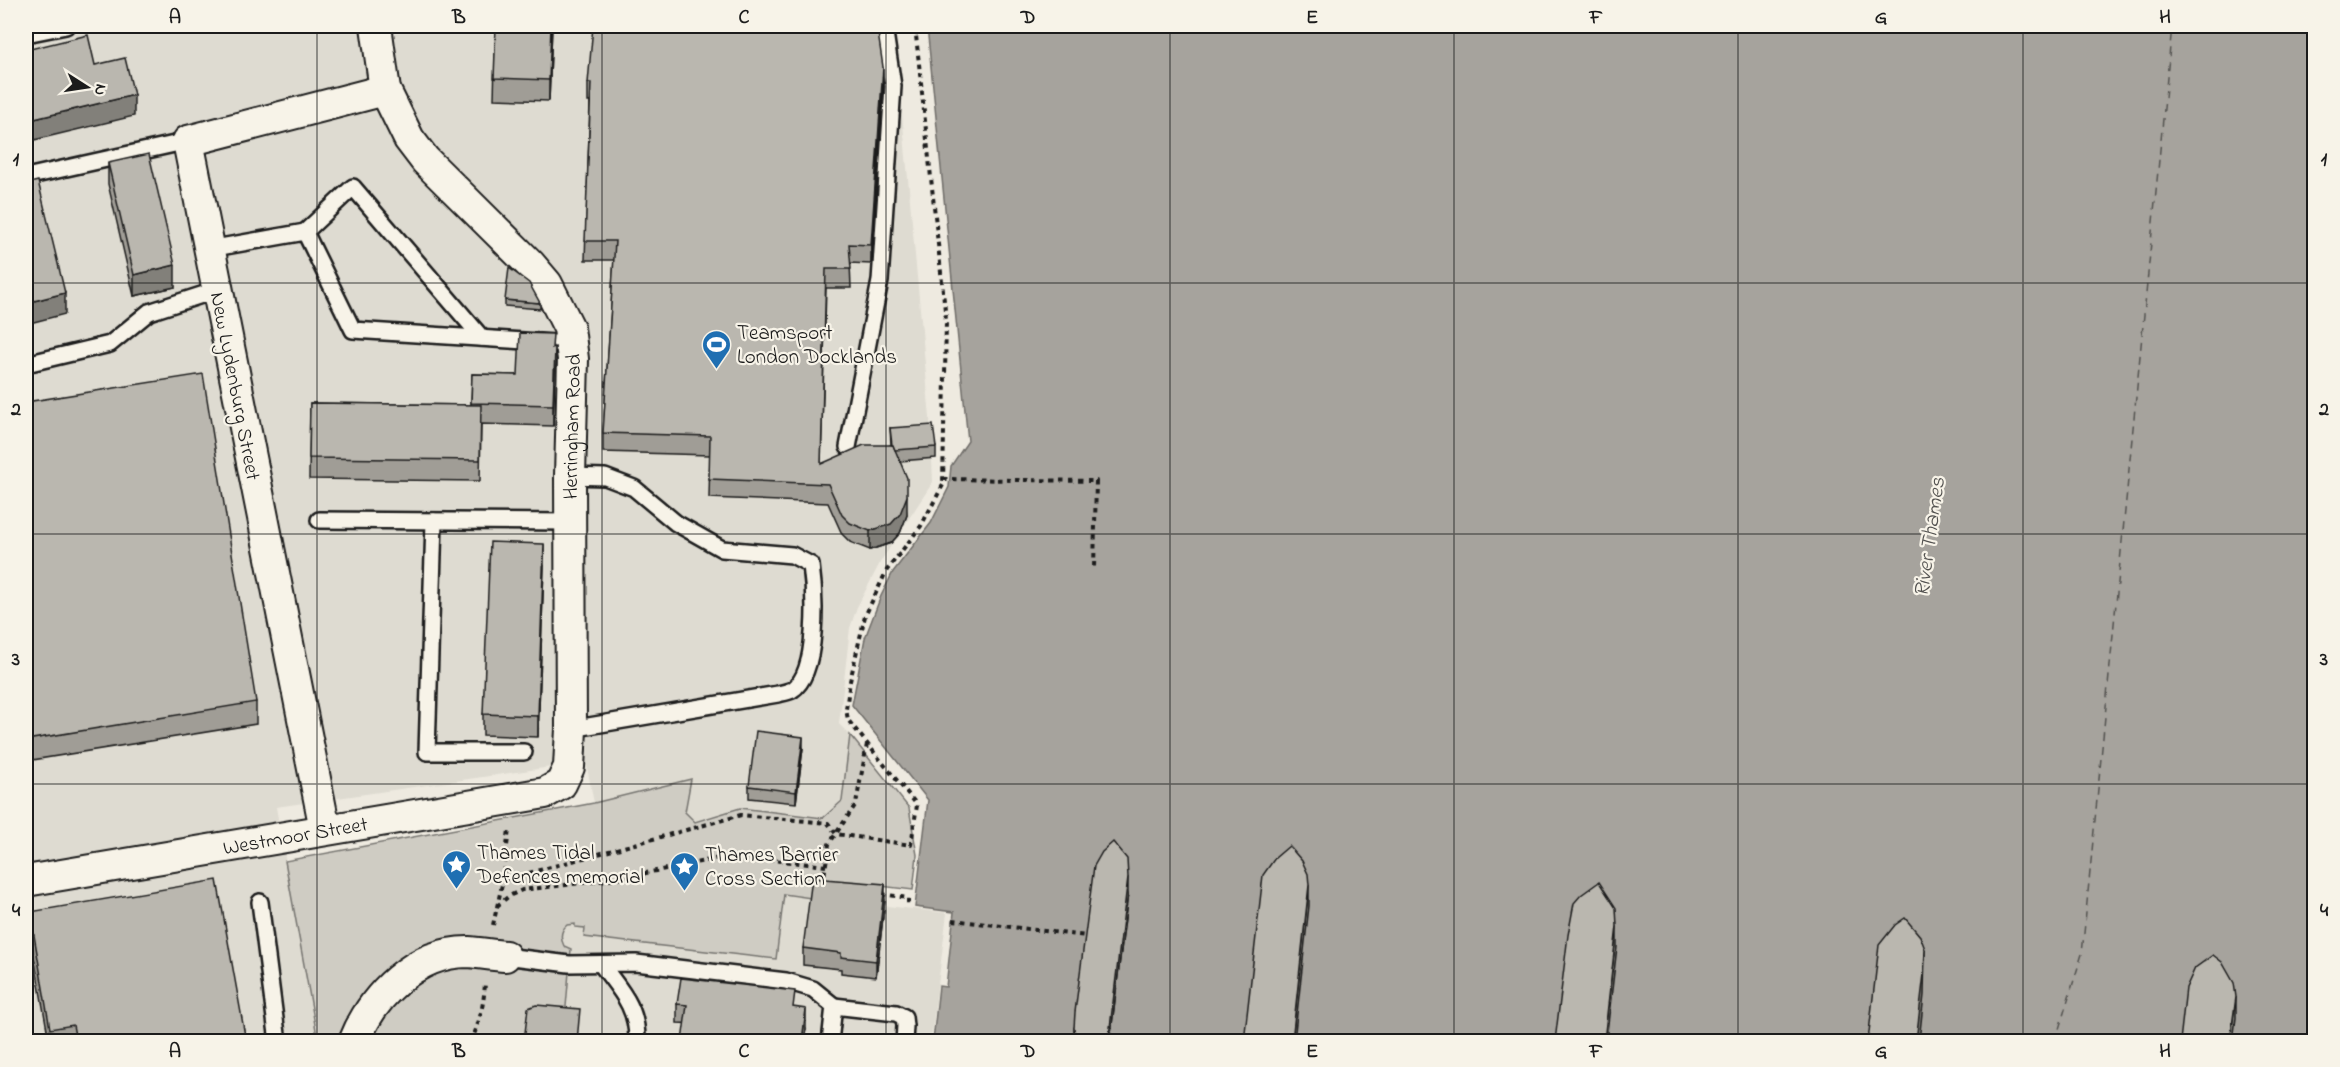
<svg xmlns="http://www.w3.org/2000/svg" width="2340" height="1067" font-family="'Indie Flower',sans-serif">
	<rect width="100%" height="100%" fill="#eeeae0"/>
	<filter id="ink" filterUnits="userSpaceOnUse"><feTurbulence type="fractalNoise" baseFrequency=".0167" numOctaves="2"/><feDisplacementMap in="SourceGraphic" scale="12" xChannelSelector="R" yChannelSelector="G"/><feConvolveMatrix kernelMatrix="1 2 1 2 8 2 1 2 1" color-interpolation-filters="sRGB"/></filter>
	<g filter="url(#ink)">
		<!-- built -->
		<g fill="#dedbd1">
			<polygon points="26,26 894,26 930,418 933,482 881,561 857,607 850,628 839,724 850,735 842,801 823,818 740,808 695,822 685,812 690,780 594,803 586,762 276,807 318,1041 26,1041"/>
			<polygon points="784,894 947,913 931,1041 525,1042 566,1007 569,964 567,948 564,946 561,937 561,932 567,925 575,924 575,927 585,928 585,937 776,959"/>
		</g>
		<!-- green -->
		<path fill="#cfccc3" stroke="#767470" stroke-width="1.5" d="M 850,735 L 909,808 L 917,855 L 913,890 L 832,880 L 811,898 L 784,894 L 776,959 L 584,937 L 585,928 L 575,927 L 575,924 L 567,925 C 560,931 560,938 564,946 L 571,949 L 565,1018 L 525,1042 L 318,1041 L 285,861 L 594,803 L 691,779 L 685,812 L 695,822 L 740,808 L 823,818 L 842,801 Z"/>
		<!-- water -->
		<polygon fill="#a6a39d" stroke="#6f6d69" stroke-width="1.5" points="927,26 2314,26 2314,1041 933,1041 939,986 946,987 954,912 915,907 928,800 852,705 865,638 881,596 893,572 931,523 949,487 951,466 968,441"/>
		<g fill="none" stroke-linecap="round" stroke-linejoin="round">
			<!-- ferry -->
			<polyline stroke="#535250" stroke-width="1.5" stroke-dasharray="8 6" stroke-linecap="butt" points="2055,1042 2082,954 2172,26"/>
			<defs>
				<g id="service">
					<polyline points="26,34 66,26"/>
					<polyline points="26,177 188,141"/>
					<polyline points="305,232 353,187 482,338"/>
					<polyline points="209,249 305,232 353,330 571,344"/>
					<polyline points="26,364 110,344 149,312 217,290"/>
					<polyline points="848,447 880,281 893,86 884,26"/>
					<path d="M 570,476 L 605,477 L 634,488 L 676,523 L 722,549 L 792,555 L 811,565 C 815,593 819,673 792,690 C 788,692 782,693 778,694 L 571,729"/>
					<polyline points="319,520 570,522"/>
					<polyline points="434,521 427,752 524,752"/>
					<polyline points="260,902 278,1042"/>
					<polyline points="505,956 569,964 636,963 786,981 813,989 834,1006 830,1042"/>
					<path d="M 601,964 C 620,990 638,1007 637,1042"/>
					<polyline points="834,1006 896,1013 904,1017 905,1026 904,1042"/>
				</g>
				<g id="minor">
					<polyline points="325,829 188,141 385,90"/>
					<path id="s1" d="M 26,881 L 545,793 L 561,784 L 569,767 L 571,729 L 570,476 L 573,359 L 569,328 L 547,284 L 530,264 L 425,160 L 409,139 L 385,90 L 376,26"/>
					<path d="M 354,1042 C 372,996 415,952 468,952 C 480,953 493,955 505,956"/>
				</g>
			</defs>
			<!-- service casing -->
			<use href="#service" stroke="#1c1c1c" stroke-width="20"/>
			<!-- minor casing -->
			<use href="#minor" stroke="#1c1c1c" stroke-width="34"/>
			<!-- path -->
			<g stroke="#1c1c1c" stroke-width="4" stroke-dasharray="4.5 4.5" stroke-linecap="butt">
				<polyline points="943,479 1096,481 1094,568"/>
				<polyline points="503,880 741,815 828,823 836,834 911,845 917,805 848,720 846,709 850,681 865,616 887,570 921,526 943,485 946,320 915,26"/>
				<polyline points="823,883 829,844 856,804 867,744"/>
				<polyline points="882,894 908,898 908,907"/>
				<polyline points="497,906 509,896 522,890 617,879 724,857 746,857 826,866"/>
				<polyline points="953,920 1086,936"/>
				<polyline points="493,925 503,880 509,829"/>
				<path d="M 471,1042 C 480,1021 484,1004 485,982"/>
			</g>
			<!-- service -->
			<use href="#service" stroke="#f7f3e8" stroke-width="15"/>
			<!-- minor -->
			<use href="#minor" stroke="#f7f3e8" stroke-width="30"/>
		</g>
		<!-- wall -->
		<g fill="#a09d96" stroke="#1c1c1c" stroke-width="1.5">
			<polygon points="496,26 552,26 549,101 494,99"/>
			<polygon points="588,83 883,86 871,264 850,263 851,288 826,288 821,464 891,445 890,428 936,447 936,458 900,461 907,515 900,533 891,543 870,550 850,542 842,534 828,503 709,498 710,455 603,452 603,433 614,260 585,260 590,102 588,102"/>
			<polygon points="108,163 175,287 134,296 108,184"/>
			<polygon points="505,300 540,303 540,309 505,306"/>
			<polygon points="553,347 555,369 553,426 481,424 480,481 309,479 310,403 471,405 472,374 518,375"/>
			<polygon points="26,402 256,702 256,724 26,761"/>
			<polygon points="544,565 538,737 483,735 483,714"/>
			<polygon points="803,748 796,803 749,798 749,786"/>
			<polygon points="1128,893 1110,1041 1074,1041 1074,1028"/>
			<polygon points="885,900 876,977 841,973 841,969 803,965 803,948"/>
			<polygon points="30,912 246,1041 49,1041 30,934"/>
			<polygon points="677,1004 795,1008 806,1029 677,1023"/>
		</g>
		<!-- shaded-wall -->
		<g fill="#82807a" stroke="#1c1c1c" stroke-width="1.5">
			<polygon points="551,26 552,26 549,101 549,80"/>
			<polygon points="883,67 883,86 871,264 871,245"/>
			<polygon points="134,95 134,116 26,142 26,121"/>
			<polygon points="175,265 175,287 134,296 134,275"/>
			<polygon points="65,293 65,314 26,324 26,303"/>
			<polygon points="555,347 555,369 553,426 553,405"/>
			<polygon points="907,496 907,515 900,533 891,543 870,550 870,531"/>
			<polygon points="544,544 544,565 538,737 538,716"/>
			<polygon points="803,737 803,748 796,803 796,792"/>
			<polygon points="1128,877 1128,893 1110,1041 1106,1041"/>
			<polygon points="885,884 885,900 876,977 876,961"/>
			<polygon points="1309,885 1309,906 1294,1041 1292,1041"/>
			<polygon points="1617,926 1617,947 1606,1041 1604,1041"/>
			<polygon points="1925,949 1924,995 1919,1041 1916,1041"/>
			<polygon points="2236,997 2236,1018 2233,1041 2230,1041"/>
			<polygon points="806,1009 806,1029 804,1041 802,1041"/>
		</g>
		<!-- building -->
		<g fill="#bab7af" stroke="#1c1c1c" stroke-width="1.5">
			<polygon points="496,26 551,26 549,80 494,78"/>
			<polygon points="593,26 877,26 883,67 871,245 849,244 851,269 826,269 821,464 864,445 893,445 907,478 907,496 900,514 891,524 870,531 850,523 842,515 828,484 709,479 710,436 603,433 615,241 585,241 591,83 588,83"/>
			<polygon points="88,35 95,65 125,58 134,95 26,121 26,50"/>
			<polygon points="149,154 175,265 134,275 108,163"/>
			<polygon points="38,181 65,293 26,303 26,184"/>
			<polygon points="509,268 529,283 540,303 505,300"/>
			<polygon points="520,333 553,334 552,348 555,347 553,405 471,403 472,374 518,375"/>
			<polygon points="203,374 256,702 26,740 26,402"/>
			<polygon points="310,403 481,405 480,460 309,458"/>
			<polygon points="933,425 936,447 895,450 893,445 892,445 890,428"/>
			<polygon points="490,542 544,544 538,716 483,714"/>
			<polygon points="756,731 803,737 796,792 749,786"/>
			<polygon points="1113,842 1127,859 1128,877 1109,1036 1106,1041 1076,1041 1074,1028 1075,1012 1094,866 1102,852"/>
			<polygon points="1289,846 1302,861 1308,874 1309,885 1292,1041 1244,1041 1263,875 1275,858"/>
			<polygon points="812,878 885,884 876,961 841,957 841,953 803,948"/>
			<polygon points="217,880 246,1041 76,1041 73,1025 50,1029 30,912"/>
			<polygon points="1599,882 1616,908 1617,926 1604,1041 1555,1041 1568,935 1574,903 1581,895"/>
			<polygon points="1905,918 1920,936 1925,949 1924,974 1916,1041 1868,1041 1879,945 1895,925"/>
			<polygon points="2213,955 2222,962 2234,983 2236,997 2230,1041 2180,1041 2186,988 2195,968"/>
			<polygon points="681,978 795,991 793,1007 806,1009 802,1041 682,1041 687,1005 677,1004"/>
			<polygon points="536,1005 580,1009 577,1041 524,1041 528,1008"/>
		</g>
	</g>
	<!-- grid -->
	<path fill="none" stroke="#1c1c1c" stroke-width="1.5" stroke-opacity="0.55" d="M 317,26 L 317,1042M 602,26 L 602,1042M 886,26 L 886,1042M 1170,26 L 1170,1042M 1454,26 L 1454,1042M 1738,26 L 1738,1042M 2023,26 L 2023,1042M 26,283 L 2314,283M 26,534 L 2314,534M 26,784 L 2314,784"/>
	<!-- icons -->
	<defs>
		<symbol id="stadium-pin" viewBox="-11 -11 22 30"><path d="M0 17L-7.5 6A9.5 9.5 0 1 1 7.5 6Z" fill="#1f6fb2" stroke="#f7f3e8"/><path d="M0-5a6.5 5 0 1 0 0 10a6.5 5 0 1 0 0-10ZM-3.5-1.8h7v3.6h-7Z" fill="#fff"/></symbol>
		<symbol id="sight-pin" viewBox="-11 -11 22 30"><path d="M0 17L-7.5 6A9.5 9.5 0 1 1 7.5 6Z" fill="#1f6fb2" stroke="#f7f3e8"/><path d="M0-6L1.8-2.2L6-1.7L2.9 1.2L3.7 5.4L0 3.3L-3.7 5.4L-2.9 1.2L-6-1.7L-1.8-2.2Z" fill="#fff"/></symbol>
	</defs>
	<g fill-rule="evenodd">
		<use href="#stadium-pin" x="700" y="328" width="33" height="45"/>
		<use href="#sight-pin" x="440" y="848" width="33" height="45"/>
		<use href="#sight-pin" x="668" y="850" width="33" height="45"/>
	</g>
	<g text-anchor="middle" stroke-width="4.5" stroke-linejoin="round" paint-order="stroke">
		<!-- poi labels -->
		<g font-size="21" fill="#1c1c1c" stroke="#f7f3e8" text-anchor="start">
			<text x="737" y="339">Teamsport<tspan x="737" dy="24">London Docklands</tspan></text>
			<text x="477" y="859">Thames Tidal<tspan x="477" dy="24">Defences memorial</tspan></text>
			<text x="705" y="861">Thames Barrier<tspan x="705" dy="24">Cross Section</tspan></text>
		</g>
		<!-- street labels -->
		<g font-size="21" fill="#1c1c1c" stroke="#f7f3e8">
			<text transform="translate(236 386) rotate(79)" y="7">New Lydenburg Street</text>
			<text dy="7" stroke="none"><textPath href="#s1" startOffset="904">Herringham Road</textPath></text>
			<text dy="7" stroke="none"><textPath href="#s1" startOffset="273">Westmoor Street</textPath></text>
		</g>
		<!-- water labels -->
		<g font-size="22" font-style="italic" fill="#535250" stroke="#f7f3e8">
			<text transform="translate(1928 537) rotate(-82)" y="8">River Thames</text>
		</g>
	</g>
	<!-- margin -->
	<rect width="2340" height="1067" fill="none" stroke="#f7f3e8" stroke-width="66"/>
	<!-- north arrow -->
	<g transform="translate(87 87) rotate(102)" stroke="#f7f3e8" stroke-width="4.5" paint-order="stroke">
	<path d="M0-4.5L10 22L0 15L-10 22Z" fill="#1c1c1c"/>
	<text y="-9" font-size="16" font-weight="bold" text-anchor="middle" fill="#1c1c1c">N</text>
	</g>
	<rect x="33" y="33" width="2274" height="1001" fill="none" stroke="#1c1c1c" stroke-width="2"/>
	<g font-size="20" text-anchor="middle" font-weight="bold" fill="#1c1c1c">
		<text x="175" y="23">A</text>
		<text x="459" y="23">B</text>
		<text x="744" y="23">C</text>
		<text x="1028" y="23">D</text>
		<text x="1312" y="23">E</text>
		<text x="1596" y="23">F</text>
		<text x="1881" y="23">G</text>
		<text x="2165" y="23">H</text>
		<text x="16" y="165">1</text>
		<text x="2324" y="165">1</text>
		<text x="16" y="415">2</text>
		<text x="2324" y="415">2</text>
		<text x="16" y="665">3</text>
		<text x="2324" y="665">3</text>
		<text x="16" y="916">4</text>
		<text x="2324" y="916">4</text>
		<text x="175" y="1057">A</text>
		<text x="459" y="1057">B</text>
		<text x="744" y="1057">C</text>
		<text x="1028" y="1057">D</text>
		<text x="1312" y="1057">E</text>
		<text x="1596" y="1057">F</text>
		<text x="1881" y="1057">G</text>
		<text x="2165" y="1057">H</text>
	</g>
</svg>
